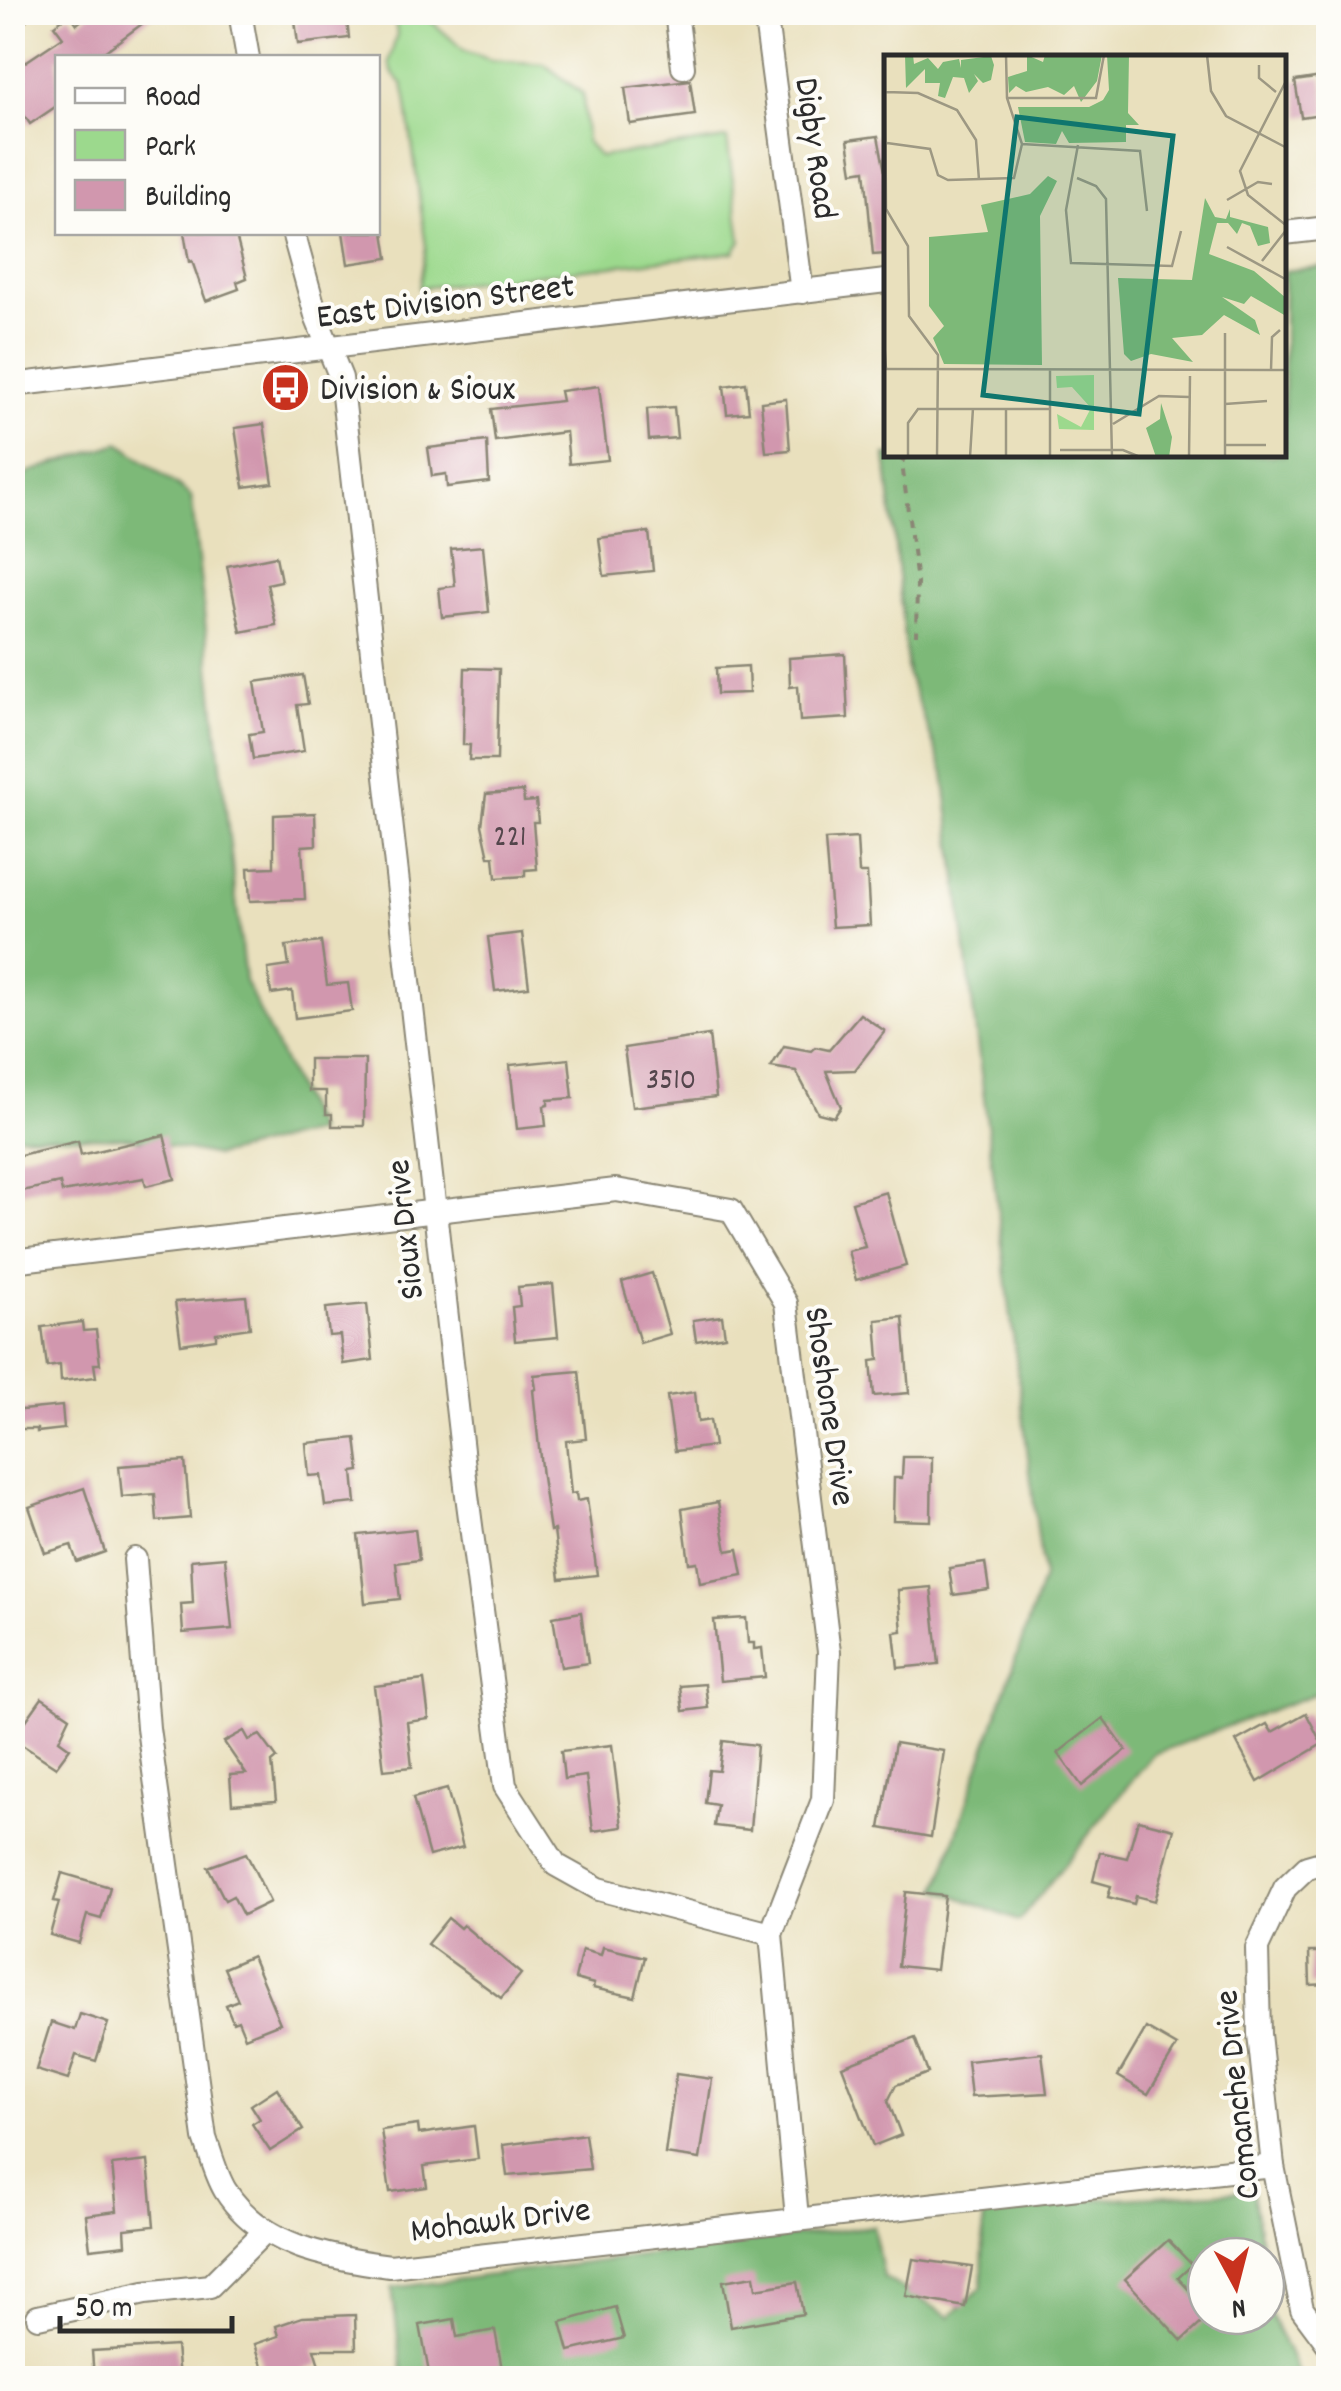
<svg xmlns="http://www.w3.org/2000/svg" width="1341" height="2391" font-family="Dekko,sans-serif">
	<rect width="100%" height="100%" fill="#fdfcf7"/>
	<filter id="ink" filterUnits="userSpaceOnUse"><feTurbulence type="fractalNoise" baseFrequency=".01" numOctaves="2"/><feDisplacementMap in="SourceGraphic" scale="20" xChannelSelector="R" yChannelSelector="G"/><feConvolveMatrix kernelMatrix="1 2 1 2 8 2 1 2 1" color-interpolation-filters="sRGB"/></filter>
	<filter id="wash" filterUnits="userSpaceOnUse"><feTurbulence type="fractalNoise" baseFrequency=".0048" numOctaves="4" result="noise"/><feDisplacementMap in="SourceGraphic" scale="40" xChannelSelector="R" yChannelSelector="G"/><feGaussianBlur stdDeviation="2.25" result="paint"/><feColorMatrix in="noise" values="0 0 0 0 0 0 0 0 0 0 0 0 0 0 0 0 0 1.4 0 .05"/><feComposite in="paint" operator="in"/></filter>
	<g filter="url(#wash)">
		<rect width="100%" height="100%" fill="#e9e0bd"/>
		<!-- green -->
		<polygon fill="#9cd98d" stroke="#64825c" stroke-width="2.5" points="394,13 422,13 465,51 491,60 544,64 583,94 586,141 599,157 727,139 741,240 734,252 419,288 426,247 406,98 403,84 393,74 389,62 397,34"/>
		<!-- forest -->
		<g fill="#7db978" stroke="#547252" stroke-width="2.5">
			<polygon points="1328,266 1328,1689 1153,1754 1019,1921 938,1889 1043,1578 944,773 908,676 886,455 1284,455 1284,271"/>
			<polygon points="120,443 191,496 245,981 317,1132 216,1156 132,1138 13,1135 13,484 33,471"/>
			<polygon points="1253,2191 1263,2256 1206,2256 1206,2316 1266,2316 1266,2280 1271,2316 1300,2378 403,2378 392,2288 873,2226 883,2277 950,2317 982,2287 984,2205"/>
		</g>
		<g id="blocks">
			<!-- building -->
			<g fill="#d197ae">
				<polygon points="92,12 158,12 96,58 58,58 58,105 30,124 24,115 12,123 12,71 63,37 54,25 70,14 77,24"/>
				<polygon points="294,12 346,12 349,38 298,44"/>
				<polygon points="1322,77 1328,113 1301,117 1295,81"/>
				<polygon points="690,80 695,115 630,124 625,88"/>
				<polygon points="878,136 886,177 886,254 873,255 865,170 853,172 848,140"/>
				<polygon points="184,232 235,232 247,278 237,282 239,289 206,301 192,261 189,262"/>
				<polygon points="343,232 384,232 388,258 348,264"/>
				<polygon points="746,383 749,412 727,414 724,386"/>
				<polygon points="599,386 608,460 569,464 566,432 495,441 491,409 562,401 560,391"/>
				<polygon points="786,399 790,450 766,452 761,402"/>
				<polygon points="674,407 677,438 649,440 647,409"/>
				<polygon points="264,424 273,483 244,487 235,428"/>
				<polygon points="487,441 489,482 447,487 446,474 432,476 428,448"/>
				<polygon points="649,532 653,571 604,576 599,538"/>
				<polygon points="483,546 489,612 442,617 439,588 455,586 451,549"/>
				<polygon points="276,556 281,581 267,584 276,625 241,632 227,566"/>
				<polygon points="845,654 848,718 800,721 798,686 790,687 789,658"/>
				<polygon points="748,666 749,693 717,694 716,668"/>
				<polygon points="465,668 499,669 497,760 469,760 470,745 463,745"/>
				<polygon points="303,675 308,704 297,705 304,751 253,759 249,734 263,732 255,682"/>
				<polygon points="523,791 524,802 536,801 538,822 533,822 537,869 525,870 525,876 496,878 494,857 489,857 482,825 486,794"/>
				<polygon points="315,813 316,845 302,846 305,899 250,901 248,868 274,867 274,815"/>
				<polygon points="857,838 859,873 867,873 870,925 832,927 825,840"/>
				<polygon points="522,933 529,987 495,991 488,937"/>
				<polygon points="321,942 327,985 348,983 352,1011 295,1018 292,991 271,994 268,969 289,966 286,946"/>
				<polygon points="860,1014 885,1031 855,1070 826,1071 841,1107 834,1117 818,1113 796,1071 771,1067 784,1046 811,1051 815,1047 829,1050"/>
				<polygon points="709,1035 716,1097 632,1107 624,1048"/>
				<polygon points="309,1059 365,1059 364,1126 332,1126 332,1114 326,1114 326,1091 309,1091"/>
				<polygon points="569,1059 573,1098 548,1100 548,1105 544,1106 546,1126 517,1129 510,1065"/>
				<polygon points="164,1135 175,1179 146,1186 144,1178 62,1192 60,1183 12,1193 12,1157 78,1141 81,1155"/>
				<polygon points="886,1192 906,1266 856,1280 848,1251 865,1247 852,1202"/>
				<polygon points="652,1273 670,1334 640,1343 622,1282"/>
				<polygon points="553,1284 558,1337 515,1341 512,1307 520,1306 518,1287"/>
				<polygon points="246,1296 250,1328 216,1333 216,1339 181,1344 175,1302"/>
				<polygon points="367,1304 373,1360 343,1364 340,1335 329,1336 326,1308"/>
				<polygon points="722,1316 725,1336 696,1341 693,1320"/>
				<polygon points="903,1317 909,1393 874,1396 871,1361 879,1360 876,1320"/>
				<polygon points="82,1322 83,1331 96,1330 100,1364 94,1364 96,1377 61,1381 60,1365 47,1367 42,1327"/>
				<polygon points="579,1371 586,1439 566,1441 571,1494 576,1493 577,1501 587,1499 597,1575 560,1579 554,1530 550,1531 542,1477 533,1390 536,1389 534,1375"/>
				<polygon points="695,1392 698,1422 710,1420 714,1446 675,1451 667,1396"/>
				<polygon points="62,1406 64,1429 37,1432 37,1429 12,1429 12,1411"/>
				<polygon points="356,1438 360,1471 353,1472 356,1503 325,1506 321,1475 309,1476 306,1443"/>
				<polygon points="903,1457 932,1457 931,1521 893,1520 894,1478 902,1478"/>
				<polygon points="185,1461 190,1518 157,1521 155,1494 122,1497 119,1466"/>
				<polygon points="84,1488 105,1552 77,1562 71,1545 45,1553 29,1507"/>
				<polygon points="718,1502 727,1551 738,1549 743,1575 700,1583 697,1562 689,1563 682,1509"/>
				<polygon points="415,1529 419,1560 396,1563 400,1599 365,1603 358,1535"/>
				<polygon points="225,1557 232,1629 183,1633 181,1604 193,1603 191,1560"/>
				<polygon points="985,1563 989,1590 953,1595 949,1568"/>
				<polygon points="931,1587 939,1664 898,1668 894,1632 902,1631 898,1590"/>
				<polygon points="581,1612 588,1663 561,1667 553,1617"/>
				<polygon points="746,1618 748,1643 754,1643 754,1649 762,1648 765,1677 720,1681 714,1620"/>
				<polygon points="424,1680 429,1719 407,1722 412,1767 384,1770 374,1686"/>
				<polygon points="705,1684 708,1708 683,1711 680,1686"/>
				<polygon points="42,1698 70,1717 59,1740 70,1748 56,1767 13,1739"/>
				<polygon points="1306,1713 1322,1744 1258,1782 1236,1741 1267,1724 1272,1732"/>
				<polygon points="1103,1718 1126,1750 1082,1786 1058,1753"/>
				<polygon points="244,1731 249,1740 260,1735 277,1758 272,1762 276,1801 232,1804 230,1775 246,1774 224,1742"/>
				<polygon points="723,1741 757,1745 750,1830 714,1826 717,1805 705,1803 709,1770 719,1771"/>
				<polygon points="895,1743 944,1751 931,1837 880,1828"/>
				<polygon points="612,1745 622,1827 593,1831 586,1776 564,1779 561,1751"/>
				<polygon points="447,1789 463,1847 429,1856 413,1798"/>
				<polygon points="1138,1820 1174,1829 1155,1901 1136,1896 1134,1904 1108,1897 1111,1886 1093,1881 1100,1852 1127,1858"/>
				<polygon points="246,1853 270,1902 243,1915 233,1896 225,1900 208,1867"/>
				<polygon points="62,1873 110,1887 101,1919 87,1915 79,1943 50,1935 59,1902 54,1901"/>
				<polygon points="906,1892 945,1896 936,1970 898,1966"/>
				<polygon points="448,1918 460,1928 463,1925 521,1974 501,1998 427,1944"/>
				<polygon points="603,1947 645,1957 635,1997 593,1988 594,1984 575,1979 582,1950 601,1955"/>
				<polygon points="1309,1952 1328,1952 1328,1984 1310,1985"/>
				<polygon points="252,1956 280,2023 245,2037 238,2020 233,2022 226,2005 238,2000 224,1968"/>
				<polygon points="80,2014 108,2023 96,2061 76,2055 68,2080 36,2070 51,2022 75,2030"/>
				<polygon points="1146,2028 1177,2046 1148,2094 1118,2076"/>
				<polygon points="915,2038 928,2073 896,2085 888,2101 901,2135 873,2146 842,2066"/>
				<polygon points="1042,2053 1047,2093 971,2097 967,2061"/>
				<polygon points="676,2074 712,2079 700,2159 665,2154"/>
				<polygon points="277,2088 303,2130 270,2151 252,2124 260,2119 251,2105"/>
				<polygon points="418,2125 419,2134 474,2126 478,2159 424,2166 427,2187 390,2192 381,2130"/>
				<polygon points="585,2134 590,2169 507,2176 503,2145"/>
				<polygon points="148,2161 154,2226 125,2229 126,2245 90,2249 86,2215 117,2211 112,2165"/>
				<polygon points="1168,2240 1192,2265 1178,2278 1206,2308 1206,2316 1209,2316 1182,2341 1125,2279"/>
				<polygon points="913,2259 972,2267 965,2307 906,2296"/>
				<polygon points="754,2276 756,2289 797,2282 803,2314 731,2327 723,2281"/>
				<polygon points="615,2307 624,2338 569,2351 561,2322"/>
				<polygon points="355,2315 356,2349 314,2349 319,2365 280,2378 266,2378 255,2344 279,2336 276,2326 302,2317"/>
				<polygon points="454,2319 457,2337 495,2330 502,2369 430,2378 420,2325"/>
				<polygon points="176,2346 179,2378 94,2378 92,2351"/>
			</g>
		</g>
	</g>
	<g filter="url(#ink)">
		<use href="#blocks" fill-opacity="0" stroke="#8a8674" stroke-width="2.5"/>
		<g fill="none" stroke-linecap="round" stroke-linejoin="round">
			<defs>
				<g id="minor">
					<polyline points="240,12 248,58"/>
					<polyline points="676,12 683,67"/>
					<polyline points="765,12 802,292"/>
					<polyline points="12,16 18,12"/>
					<polyline points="293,232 317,319 341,378 467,1495 505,1786 556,1865 599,1889 771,1934"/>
					<polyline points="1284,233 1328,228"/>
					<polyline points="12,385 886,281"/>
					<polyline points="12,1261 616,1190 731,1210 786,1303 829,1652 823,1800 771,1934 797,2218"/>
					<path d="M 135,1559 L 148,1728 L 205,2138 C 211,2155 216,2175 225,2190 C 260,2246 329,2258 390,2266 L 1273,2166"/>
					<polyline points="1328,1861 1307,1867 1285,1888 1257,1948 1259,2034 1273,2166 1302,2309 1328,2344"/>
					<polyline points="38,2317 145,2293 210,2286 264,2232"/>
				</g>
			</defs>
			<!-- minor casing -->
			<use href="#minor" stroke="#8a8674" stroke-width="26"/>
			<!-- path -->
			<polyline stroke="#8a8674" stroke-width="4" stroke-dasharray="8 8" stroke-linecap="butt" points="905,455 902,463 917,583 916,635"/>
			<!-- minor -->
			<use href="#minor" stroke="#fff" stroke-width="22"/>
		</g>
	</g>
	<!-- icons -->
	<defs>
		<symbol id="bus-disc" viewBox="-11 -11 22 22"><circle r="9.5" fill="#c8321e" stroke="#fdfcf7"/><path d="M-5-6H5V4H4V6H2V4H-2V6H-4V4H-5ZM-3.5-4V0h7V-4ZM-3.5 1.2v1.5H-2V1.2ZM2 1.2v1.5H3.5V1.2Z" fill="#fff"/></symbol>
	</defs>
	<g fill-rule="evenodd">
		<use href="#bus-disc" x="258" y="360" width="55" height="55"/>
	</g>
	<g text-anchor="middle" stroke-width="8" stroke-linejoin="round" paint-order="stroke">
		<!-- number labels -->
		<g font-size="30" fill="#54464c">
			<text x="510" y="845">221</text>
			<text x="671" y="1088">3510</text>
		</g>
		<!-- street labels -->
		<g font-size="35" fill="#2b2b2b" stroke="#fdfcf7">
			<text transform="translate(818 148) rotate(82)" y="12">Digby Road</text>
			<text transform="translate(445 299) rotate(-7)" y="12">East Division Street</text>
			<text transform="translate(403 1230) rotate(-96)" y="12">Sioux Drive</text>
			<text transform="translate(832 1406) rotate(82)" y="12">Shoshone Drive</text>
			<text transform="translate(1235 2095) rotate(-96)" y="12">Comanche Drive</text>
			<text transform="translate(500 2218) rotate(-7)" y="12">Mohawk Drive</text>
		</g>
		<!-- poi labels -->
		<g font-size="35" fill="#2b2b2b" stroke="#fdfcf7" text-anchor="start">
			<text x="320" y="399">Division &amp; Sioux</text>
		</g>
	</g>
	<!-- overview -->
	<g transform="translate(884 55)">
		<rect width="402" height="402" fill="#e9e0bd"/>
		<path d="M 210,320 L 210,375 L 175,374 L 173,359 L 197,372 L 207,353 L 188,332 L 173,333 L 172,321 Z" fill="#9cd98d"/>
		<path d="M 21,0 L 29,0 L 30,9 L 44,3 L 54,14 L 59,7 L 75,4 L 77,13 L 77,5 L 107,1 L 110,10 L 107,25 L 99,28 L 90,19 L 94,26 L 85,38 L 80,23 L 69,22 L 61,43 L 54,41 L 56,28 L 41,28 L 41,14 L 22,33 ZM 143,0 L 159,7 L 161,0 L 218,0 L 213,26 L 197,47 L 190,31 L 180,40 L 164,32 L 142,37 L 132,31 L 125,38 L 124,22 L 143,16 ZM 223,0 L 245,0 L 244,58 L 255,70 L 242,70 L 242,87 L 185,88 L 178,76 L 172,89 L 141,87 L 134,52 L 205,52 L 219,45 L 225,35 ZM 164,121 L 173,126 L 156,161 L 158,310 L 60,309 L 49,283 L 60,271 L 45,251 L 45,182 L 104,177 L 97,150 L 146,139 ZM 321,143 L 331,162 L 342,164 L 346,154 L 346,162 L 384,172 L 386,188 L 374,191 L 366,171 L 358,168 L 353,179 L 344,168 L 333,168 L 325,199 L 370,216 L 402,243 L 402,261 L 367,241 L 360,249 L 338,242 L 371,265 L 376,280 L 340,260 L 318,280 L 288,283 L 309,307 L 267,299 L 247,306 L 240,299 L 234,223 L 308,225 ZM 277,348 L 288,382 L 285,402 L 272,402 L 262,373 L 276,364 Z" fill="#7db978"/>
		<path fill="none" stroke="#9d9883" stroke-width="2.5" d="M 1,0 L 2,154 L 24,191 L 25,261 L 54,300 L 53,402M 323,0 L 327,36 L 342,61 L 403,93M 375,10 L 375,23 L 392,37M 403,24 L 356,116 L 364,140 L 403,171M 2,37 L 34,38 L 73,55 L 92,85 L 95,125M 123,43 L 212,43 L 220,0M 3,88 L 46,94 L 54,120 L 64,125 L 130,123 L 138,89 L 123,43 L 122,0M 138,89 L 256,96 L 263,156M 194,90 L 182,155 L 187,208 L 288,211 L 297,176M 193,123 L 212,131 L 222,144 L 228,402M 343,145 L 374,127 L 388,129M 343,192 L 403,225M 378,206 L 403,174M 341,278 L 341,402M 0,283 L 2,314M 0,314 L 403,315M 166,314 L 166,402M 387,315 L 388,282 L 396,275M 341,349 L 383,346M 229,369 L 275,341 L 305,342M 341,390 L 382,390M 176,395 L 239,395 L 256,402M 24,402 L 24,368 L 34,354 L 166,354M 86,402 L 89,353M 122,402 L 122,353M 305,402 L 306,321"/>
		<path fill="#0f766e" fill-opacity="0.15" stroke="#0f766e" stroke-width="5" d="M 133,62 L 289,81 L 255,359 L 99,340 Z"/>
		<rect width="402" height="402" fill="none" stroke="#2b2b2b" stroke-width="5"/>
	</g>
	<!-- margin -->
	<rect width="1341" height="2391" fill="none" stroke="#fdfcf7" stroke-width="50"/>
	<!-- legend -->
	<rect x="55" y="55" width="325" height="180" fill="#fdfcf7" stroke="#a9a8a5" stroke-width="2.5"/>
	<rect x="75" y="88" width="50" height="15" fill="#ffffff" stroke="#a9a8a5" stroke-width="2.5"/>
	<text x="145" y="105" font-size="30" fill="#2b2b2b">Road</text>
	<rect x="75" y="130" width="50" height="30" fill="#9cd98d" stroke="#a9a8a5" stroke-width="2.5"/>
	<text x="145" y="155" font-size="30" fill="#2b2b2b">Park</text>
	<rect x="75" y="180" width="50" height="30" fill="#d197ae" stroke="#a9a8a5" stroke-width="2.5"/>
	<text x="145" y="205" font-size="30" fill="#2b2b2b">Building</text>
	<!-- north arrow -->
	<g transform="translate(1236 2286) rotate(173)"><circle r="48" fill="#fdfcf7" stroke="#a9a8a5" stroke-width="2.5"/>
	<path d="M0-8L18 38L0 25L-18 38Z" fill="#c8321e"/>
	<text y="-15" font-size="28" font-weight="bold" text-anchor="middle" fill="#2b2b2b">N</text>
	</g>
	<!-- scale -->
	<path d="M60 2316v15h172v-15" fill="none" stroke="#2b2b2b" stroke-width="5"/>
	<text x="75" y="2316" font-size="30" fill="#2b2b2b" stroke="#fdfcf7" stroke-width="8" paint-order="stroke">50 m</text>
</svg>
